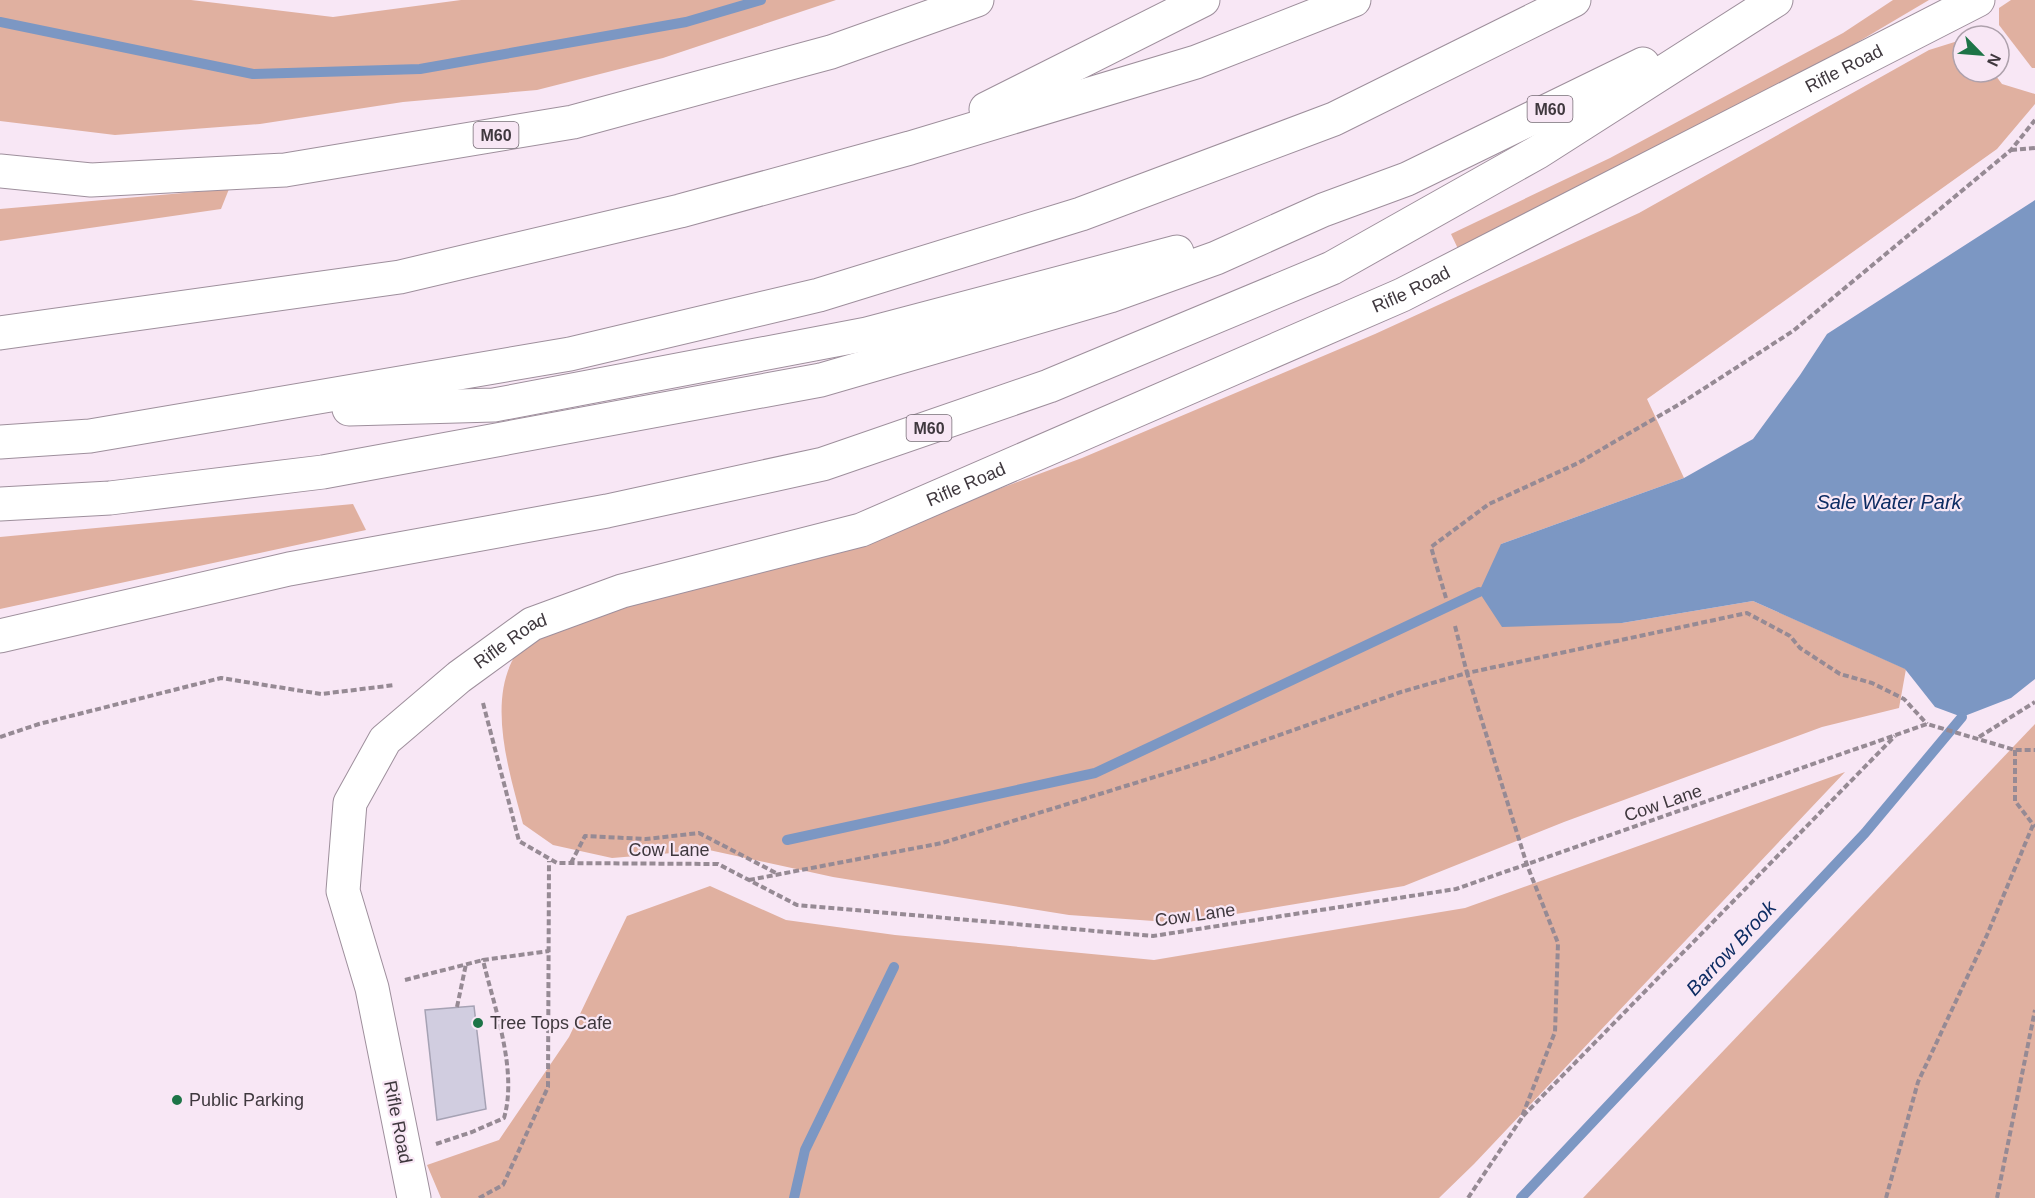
<svg xmlns="http://www.w3.org/2000/svg" width="2035" height="1198" font-family="Arial,sans-serif">
	<rect width="100%" height="100%" fill="#f8e7f5"/>
	<!-- green -->
	<g fill="#e0b0a0">
		<polygon points="0,0 191,0 333,17 461,0 836,0 663,58 537,90 403,102 260,124 115,135 0,121"/>
		<polygon points="1893,0 1929,0 1819,65 1460,253 1451,234 1610,158 1843,33"/>
		<polygon points="2011,0 2035,0 2035,68 2032,68 1999,25 1999,8"/>
		<path d="M 1961,40 L 1963,72 L 1993,72 L 2002,84 L 2035,94 L 2035,104 L 1997,149 L 1647,399 L 1684,478 L 1501,544 L 1622,623 L 1753,601 L 1906,669 L 1899,708 L 1822,727 L 1564,822 L 1404,886 L 1182,923 L 1069,915 L 833,877 L 709,850 L 612,858 L 553,845 L 523,824 C 510,774 486,702 516,654 C 525,640 553,631 567,624 L 870,537 L 1082,458 L 1375,334 L 1639,213 L 1929,50 Z"/>
		<polygon points="229,189 221,209 0,241 0,209"/>
		<polygon points="353,504 366,530 0,609 0,537"/>
		<polygon points="2035,724 2035,1198 1583,1198"/>
		<polygon points="1845,772 1474,1164 1439,1198 441,1198 427,1165 499,1140 569,1037 627,916 710,886 786,920 895,935 1154,960 1465,908"/>
	</g>
	<!-- water -->
	<polygon fill="#7c97c3" points="2035,200 2035,679 2011,698 1962,717 1935,707 1905,669 1753,601 1622,623 1502,627 1479,592 1501,544 1684,478 1753,439 1800,375 1827,334"/>
	<g fill="none" stroke-linecap="round" stroke-linejoin="round">
		<!-- stream -->
		<g stroke="#7c97c3" stroke-width="10">
			<polyline points="0,22 253,74 420,69 686,22 761,0"/>
			<polyline points="787,840 1095,773 1479,592"/>
			<polyline points="794,1198 805,1150 894,967"/>
			<polyline points="1521,1198 1865,833 1962,717"/>
		</g>
	</g>
	<!-- building -->
	<polygon fill="#d1cde0" stroke="#a6a2b4" stroke-width="1.5" points="474,1006 486,1109 437,1120 425,1010"/>
	<g fill="none" stroke-linecap="round" stroke-linejoin="round">
		<defs>
			<g id="street">
				<path id="s1" d="M 414,1198 L 372,988 L 343,891 L 350,803 L 385,740 L 459,677 L 532,624 L 622,591 L 861,530 L 1402,295 L 1978,0"/>
			</g>
			<g id="highway">
				<polyline points="986,109 1203,0"/>
				<polyline points="0,171 91,180 285,170 573,122 831,52 977,0"/>
				<polyline points="0,333 400,277 680,211 910,148 1196,62 1354,0"/>
				<polyline points="349,409 494,405 867,334 1177,252"/>
				<polyline points="0,442 90,436 570,354 819,295 1081,214 1334,119 1574,0"/>
				<polyline points="0,504 110,498 323,472 821,380 1110,296 1216,258 1323,210 1407,179 1643,64"/>
				<polyline points="0,636 289,569 607,511 823,464 1049,386 1332,268 1538,152 1776,0"/>
			</g>
		</defs>
		<!-- street casing -->
		<use href="#street" stroke="#9e8f9c" stroke-width="35"/>
		<!-- highway casing -->
		<use href="#highway" stroke="#9e8f9c" stroke-width="35"/>
		<!-- path -->
		<g stroke="#968a94" stroke-width="4" stroke-dasharray="6 3" stroke-linecap="butt">
			<polyline points="2011,150 2035,148"/>
			<polyline points="1446,598 1431,547 1489,504 1578,463 1683,402 1793,331 2011,150 2035,120"/>
			<polyline points="1455,626 1467,673 1747,613 1790,636 1800,648 1840,674 1872,683 1904,699 1927,724"/>
			<polyline points="483,703 519,841 557,863 718,864 797,905 1153,936 1456,889 1927,724 2015,750 2035,750"/>
			<polyline points="0,737 39,724 221,678 321,694 395,685"/>
			<polyline points="1979,737 2035,702"/>
			<polyline points="2015,750 2015,801 2035,827"/>
			<polyline points="571,863 585,836 646,839 699,833 778,874"/>
			<polyline points="749,880 942,843 1206,761 1401,692 1467,673 1527,865 1558,943 1555,1032 1521,1119 1468,1198"/>
			<polyline points="405,980 483,960"/>
			<polyline points="457,1007 466,964"/>
			<polyline points="1523,1116 1895,736"/>
			<path d="M 436,1144 L 472,1132 L 504,1118 C 518,1070 494,1007 483,960 L 549,951"/>
			<polyline points="479,1198 503,1185 548,1087 549,861"/>
			<polyline points="1886,1198 1918,1082 1987,935 2033,825"/>
			<polyline points="1997,1198 2035,1010"/>
		</g>
		<!-- street -->
		<use href="#street" stroke="#fff" stroke-width="33"/>
		<!-- highway -->
		<use href="#highway" stroke="#fff" stroke-width="33"/>
	</g>
	<!-- markers -->
	<g fill="#1d7447" stroke="#f8e7f5" stroke-width="2">
		<circle cx="478" cy="1023" r="6"/>
		<circle cx="177" cy="1100" r="6"/>
	</g>
	<g text-anchor="middle" stroke-width="4.5" stroke-linejoin="round" paint-order="stroke">
		<!-- shield labels -->
		<g fill="#f8e7f5" stroke="#766c75" stroke-width="1.5">
			<rect x="1527.5" y="96" width="45" height="26" rx="4.5"/>
			<rect x="473.5" y="122" width="45" height="26" rx="4.5"/>
			<rect x="906.5" y="415" width="45" height="26" rx="4.5"/>
		</g>
		<g font-size="16" font-weight="bold" fill="#3f383e">
			<text x="1550" y="115">M60</text>
			<text x="496" y="141">M60</text>
			<text x="929" y="434">M60</text>
		</g>
		<!-- street labels -->
		<g font-size="18" fill="#3f383e" stroke="#f8e7f5">
			<text dy="6" stroke="none"><textPath href="#s1" startOffset="2092">Rifle Road</textPath></text>
			<text dy="6" stroke="none"><textPath href="#s1" startOffset="1606">Rifle Road</textPath></text>
			<text dy="6" stroke="none"><textPath href="#s1" startOffset="1120">Rifle Road</textPath></text>
			<text dy="6" stroke="none"><textPath href="#s1" startOffset="636">Rifle Road</textPath></text>
			<text transform="translate(1663 803) rotate(-19)" y="6">Cow Lane</text>
			<text x="669" y="856">Cow Lane</text>
			<text transform="translate(1195 915) rotate(-8)" y="6">Cow Lane</text>
			<text transform="translate(398 1122) rotate(79)" y="6">Rifle Road</text>
		</g>
		<!-- poi labels -->
		<g font-size="18" fill="#3f383e" stroke="#f8e7f5" text-anchor="start">
			<text x="490" y="1029">Tree Tops Cafe</text>
			<text x="189" y="1106">Public Parking</text>
		</g>
		<!-- water labels -->
		<g font-size="20" font-style="italic" fill="#0d2c63" stroke="#f8e7f5">
			<text x="1889" y="509">Sale Water Park</text>
			<text transform="translate(1731 948) rotate(-47)" y="7">Barrow Brook</text>
		</g>
	</g>
	<!-- north arrow -->
	<g transform="translate(1981 54) rotate(115)"><circle r="28" fill="#f8e7f5" stroke="#aea1ac" stroke-width="1.5"/>
	<path d="M0-4.5L10 22L0 15L-10 22Z" fill="#1d7447"/>
	<text y="-9" font-size="16" font-weight="bold" text-anchor="middle" fill="#3f383e">N</text>
	</g>
</svg>
